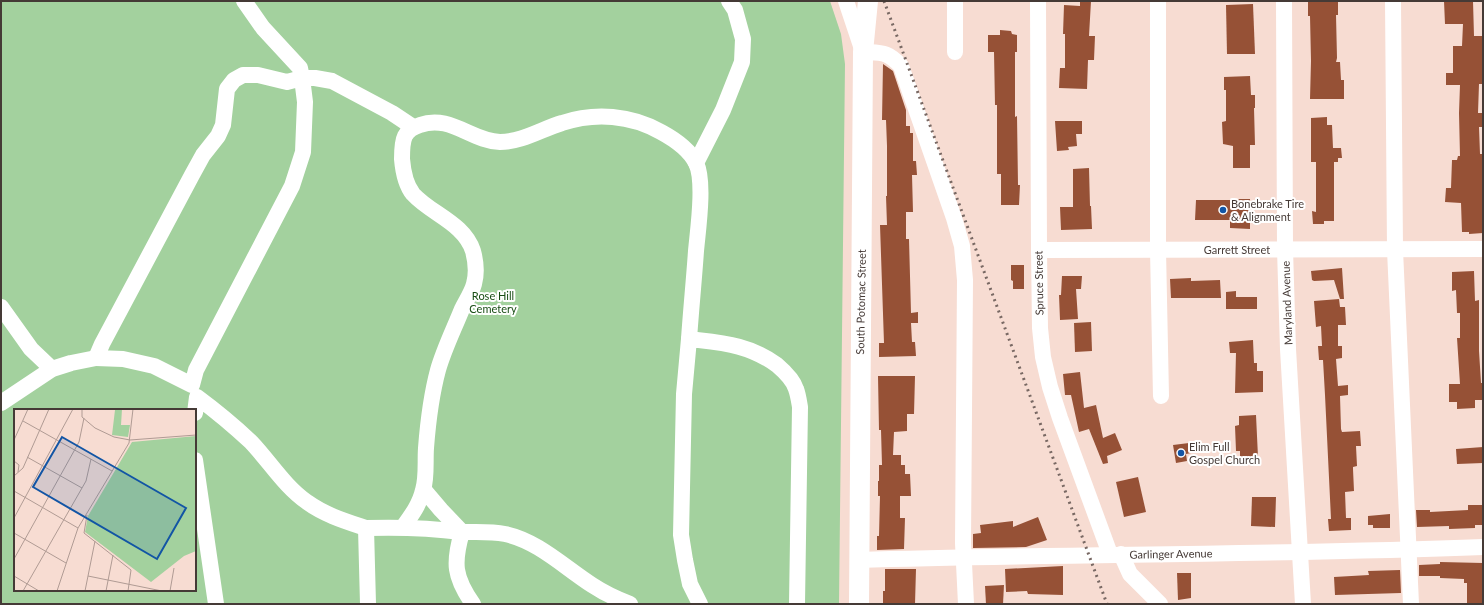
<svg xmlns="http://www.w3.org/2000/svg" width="1484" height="605" font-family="Lato,sans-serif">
	<rect width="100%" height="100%" fill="#f7dcd2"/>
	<!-- green -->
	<path fill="#a3d19e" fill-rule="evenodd" d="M 1,1 L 830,1 L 841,34 L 845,64 L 839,604 L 1,604 ZM 15,410 L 195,410 L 195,590 L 15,590 Z"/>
	<!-- building -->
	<g fill="#965136">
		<polygon points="1080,1 1091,1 1089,36 1095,36 1094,60 1088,60 1087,89 1059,88 1060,68 1065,68 1065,34 1063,34 1064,5 1080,6"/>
		<polygon points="1308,1 1338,1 1338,15 1336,15 1337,58 1336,62 1340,62 1341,80 1344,80 1344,99 1310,99 1311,61 1310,16 1308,16"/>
		<polygon points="1444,1 1473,1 1474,36 1483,36 1483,84 1479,84 1478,113 1483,113 1483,127 1479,127 1480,154 1483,154 1483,233 1469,234 1469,232 1462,232 1461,203 1445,202 1446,188 1451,188 1452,160 1457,160 1458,156 1460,156 1459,113 1460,85 1446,85 1446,73 1453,73 1453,46 1462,46 1463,24 1445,24"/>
		<polygon points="1253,4 1255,54 1227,54 1226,5"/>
		<polygon points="1000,30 1011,31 1012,34 1017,35 1017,52 1015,52 1015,117 1017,116 1018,185 1020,185 1019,205 1001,205 1001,174 997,174 997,105 995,105 994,52 988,52 988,35 1000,35"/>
		<polygon points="883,64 893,71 906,110 906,126 910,126 910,133 913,133 913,161 916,161 917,175 912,175 913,212 906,212 906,239 909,239 911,313 918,312 918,323 911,323 912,342 915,342 916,356 879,357 879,343 884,343 880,225 887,225 886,196 887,196 887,146 886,120 882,120"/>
		<polygon points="1250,76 1251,95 1255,95 1255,108 1254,108 1255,145 1250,145 1250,168 1233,168 1233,146 1223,144 1222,122 1226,121 1226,90 1224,90 1224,77"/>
		<polygon points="1327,117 1327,125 1332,125 1333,148 1341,148 1342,158 1338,158 1338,162 1334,162 1334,221 1324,221 1324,224 1313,224 1312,211 1316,212 1316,162 1311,162 1311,118"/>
		<polygon points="1055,121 1082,121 1082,134 1076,134 1077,146 1068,147 1069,150 1057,151"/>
		<polygon points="1089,168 1090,206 1091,206 1092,229 1061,230 1060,207 1073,207 1073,169"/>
		<polygon points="1231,199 1250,199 1250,229 1230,228 1230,220 1195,220 1196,200 1231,200"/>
		<polygon points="1011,265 1024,265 1024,289 1013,289 1013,281 1011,280"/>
		<polygon points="1342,268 1344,299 1340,299 1334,280 1314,281 1312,280 1311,271"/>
		<polygon points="1474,271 1475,301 1479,300 1479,351 1481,383 1483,383 1483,400 1475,400 1475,408 1457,409 1457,402 1449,402 1449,384 1460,384 1457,338 1460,338 1460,313 1457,313 1456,290 1452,291 1452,272"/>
		<polygon points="1062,276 1082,276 1081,289 1076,289 1078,319 1060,320 1059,295 1061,295"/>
		<polygon points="1191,278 1191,281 1220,280 1221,298 1171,298 1170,279"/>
		<polygon points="1236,291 1236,297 1257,297 1257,309 1226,309 1226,292"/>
		<polygon points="1339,299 1340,307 1345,307 1346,325 1338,325 1338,346 1342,346 1342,358 1336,359 1338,386 1348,385 1348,395 1340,396 1341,429 1342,432 1360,431 1361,446 1356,446 1357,466 1353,467 1353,469 1354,491 1345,492 1346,518 1351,518 1351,530 1329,531 1328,519 1331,519 1325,395 1323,360 1319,360 1318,346 1322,346 1321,326 1316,327 1314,301"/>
		<polygon points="1091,322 1092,351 1075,352 1074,323"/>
		<polygon points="1253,340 1254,363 1257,363 1257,371 1263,371 1263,392 1235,393 1236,353 1230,353 1229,342"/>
		<polygon points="1080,372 1084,408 1096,405 1103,438 1115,433 1122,450 1107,456 1108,463 1103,464 1089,429 1079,432 1071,395 1065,395 1063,374"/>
		<polygon points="878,376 915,376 914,414 907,414 907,431 894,432 893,455 901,455 901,465 905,465 905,474 910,474 911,496 900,496 900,518 905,518 904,549 877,550 877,536 879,536 880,496 878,496 878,481 879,481 879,465 882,465 881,430 879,430"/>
		<polygon points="1256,415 1258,457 1240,458 1240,451 1236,451 1235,426 1239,425 1239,416"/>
		<polygon points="1189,443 1191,453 1186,454 1187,461 1176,463 1173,445"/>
		<polygon points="1483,447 1483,463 1457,464 1456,449"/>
		<polygon points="1138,477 1146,512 1124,517 1116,482"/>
		<polygon points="1252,497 1276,497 1275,527 1251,526"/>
		<polygon points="1468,505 1482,505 1483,525 1475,525 1475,528 1449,529 1449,526 1417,527 1416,510 1430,510 1430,512 1468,510"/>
		<polygon points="1390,514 1390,528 1373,528 1373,525 1368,525 1368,516"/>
		<polygon points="1038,517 1047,540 1026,547 973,548 973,534 981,533 980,525 1013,521 1013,527"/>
		<polygon points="1440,562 1483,563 1483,604 1467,604 1467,583 1464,583 1464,579 1440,578 1440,576 1419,576 1419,565 1440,564"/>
		<polygon points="1063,566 1063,595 1028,594 1027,591 1006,592 1005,569"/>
		<polygon points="885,569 916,569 915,604 883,604 883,591 885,591"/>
		<polygon points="1400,570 1401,593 1335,595 1334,577 1369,575 1368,571"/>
		<polygon points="1177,573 1191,573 1191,598 1178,600"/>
		<polygon points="1004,585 1003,604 986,604 985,586"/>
	</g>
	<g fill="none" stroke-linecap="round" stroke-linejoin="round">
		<!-- minor -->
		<g stroke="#fff" stroke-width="16">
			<polyline points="244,1 263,28 300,68 302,78 315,78 332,81 392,113 413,127"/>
			<path d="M 846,1 L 863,52 C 882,53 887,51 901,66 L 954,218 L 962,246 L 965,280 L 963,543 L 966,604"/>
			<polyline points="1038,1 1039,250 1040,328 1043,357 1050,387 1060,418 1110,554"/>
			<polyline points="1158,1 1158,250 1161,396"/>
			<polyline points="1284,1 1285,249 1288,349 1303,604"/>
			<polyline points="1393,1 1395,250 1411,604"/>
			<polyline points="955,52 955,1"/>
			<polygon points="243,75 258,75 287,82 302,78 305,102 303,152 292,186 196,370 192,385 154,366 123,359 96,358 102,344 192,175 203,155 218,136 223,125 227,89 234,80"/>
			<polyline points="696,163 723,110 742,62 743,39 735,10 729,1"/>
			<polyline points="1039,250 1483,249"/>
			<polyline points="1,307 31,349 52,369"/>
			<polyline points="1,403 52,369 71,363 96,358"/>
			<path d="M 195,413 L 197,397 C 216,411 234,426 251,442 C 270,462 285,487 307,502 C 325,515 345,521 366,528 L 368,604"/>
			<polyline points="195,460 216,604"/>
			<polyline points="424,490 441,510 462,532"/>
			<path d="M 403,527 C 411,516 420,504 423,490 C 427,477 425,462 426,448 C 428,422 431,396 438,370 C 444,349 454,329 462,309 C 466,301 472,292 474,284 C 477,273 476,262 473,251 C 464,223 431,214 413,194 C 405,184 403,171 402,159 C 402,152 402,142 405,136 C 408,130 414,127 420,125 C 450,114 471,141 500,142 C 522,142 542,129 562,123 C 595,112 631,115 661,132 C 674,139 689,149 696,163 C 705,181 698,229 696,251 C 694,280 691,310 689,339"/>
			<path d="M 366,528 C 398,527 430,528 462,532"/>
			<polyline points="1121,554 1130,574 1160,604"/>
			<path d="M 858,560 C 1067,554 1275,555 1483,547"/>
			<path d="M 473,604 C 454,577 453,563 462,532 C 476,532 491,531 505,534 C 538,541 564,567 592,585 C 604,593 617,599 630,604"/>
			<path d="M 700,604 L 690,584 L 685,560 L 681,535 L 684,394 L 689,339 C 722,343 748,344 777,365 C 784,371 793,379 796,389 C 798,394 799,401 800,407 L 797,604"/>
		</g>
		<!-- major -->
		<polyline stroke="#fff" stroke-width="20" points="859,604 863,52 868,1"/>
		<!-- rail -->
		<polyline stroke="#786863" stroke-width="3" stroke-dasharray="2 4" stroke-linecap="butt" points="884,1 1107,604"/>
	</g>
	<!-- markers -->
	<g fill="#1255a5" stroke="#fff" stroke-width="1.5">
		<circle cx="1223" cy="210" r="4"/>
		<circle cx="1181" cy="453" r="4"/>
	</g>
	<g text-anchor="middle" stroke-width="4" stroke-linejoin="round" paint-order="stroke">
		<!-- poi labels -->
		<g font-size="11" fill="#453a36" stroke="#fff" text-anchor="start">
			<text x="1231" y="208">Bonebrake Tire<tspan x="1231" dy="13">&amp; Alignment</tspan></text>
			<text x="1189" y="451">Elim Full<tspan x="1189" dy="13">Gospel Church</tspan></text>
		</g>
		<!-- street labels -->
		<g font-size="11" fill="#453a36" stroke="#fff">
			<text x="1237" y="254">Garrett Street</text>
			<text transform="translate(1039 283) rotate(-91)" y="4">Spruce Street</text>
			<text transform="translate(861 302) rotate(-89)" y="4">South Potomac Street</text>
			<text transform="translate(1287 303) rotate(-92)" y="4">Maryland Avenue</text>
			<text transform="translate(1171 554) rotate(-1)" y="4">Garlinger Avenue</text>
		</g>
		<!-- park labels -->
		<g font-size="11" fill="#184d14" stroke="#fff">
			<text x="493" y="300">Rose Hill<tspan x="493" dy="13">Cemetery</tspan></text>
		</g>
	</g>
	<!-- overview -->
	<g transform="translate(14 409)">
		<rect width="182" height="182" fill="#f7dcd2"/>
		<path d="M 108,0 L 107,16 L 116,16 L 114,28 L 98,26 L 101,1 ZM 182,27 L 182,142 L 170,147 L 137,173 L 71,123 L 74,107 L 118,33 Z" fill="#a3d19e"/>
		<path fill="none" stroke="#b09b94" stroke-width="1" d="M 68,0 L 68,8 L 81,19 L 100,28 L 116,31M 9,12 L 98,62M 0,31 L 14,0M 116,31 L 182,26M 13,48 L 68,79M 0,52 L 5,56 L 4,63M 0,67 L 9,59 L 35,0M 0,82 L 64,119M 73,106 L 70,124 L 117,161 L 114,182M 0,109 L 59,0M 0,124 L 52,154M 0,150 L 65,33 L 70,9M 0,167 L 25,182M 74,167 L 148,182M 9,182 L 72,72 L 77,50M 43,182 L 64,119 L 115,34 L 119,0M 71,182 L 81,132M 92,182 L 99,146M 156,182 L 160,159"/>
		<path fill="#1255a5" fill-opacity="0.15" stroke="#1255a5" stroke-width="2" d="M 48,28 L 172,99 L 143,150 L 19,78 Z"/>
		<rect width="182" height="182" fill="none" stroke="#453a36" stroke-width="2"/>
	</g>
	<!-- border -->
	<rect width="1484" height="605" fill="none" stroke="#453a36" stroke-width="4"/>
</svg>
